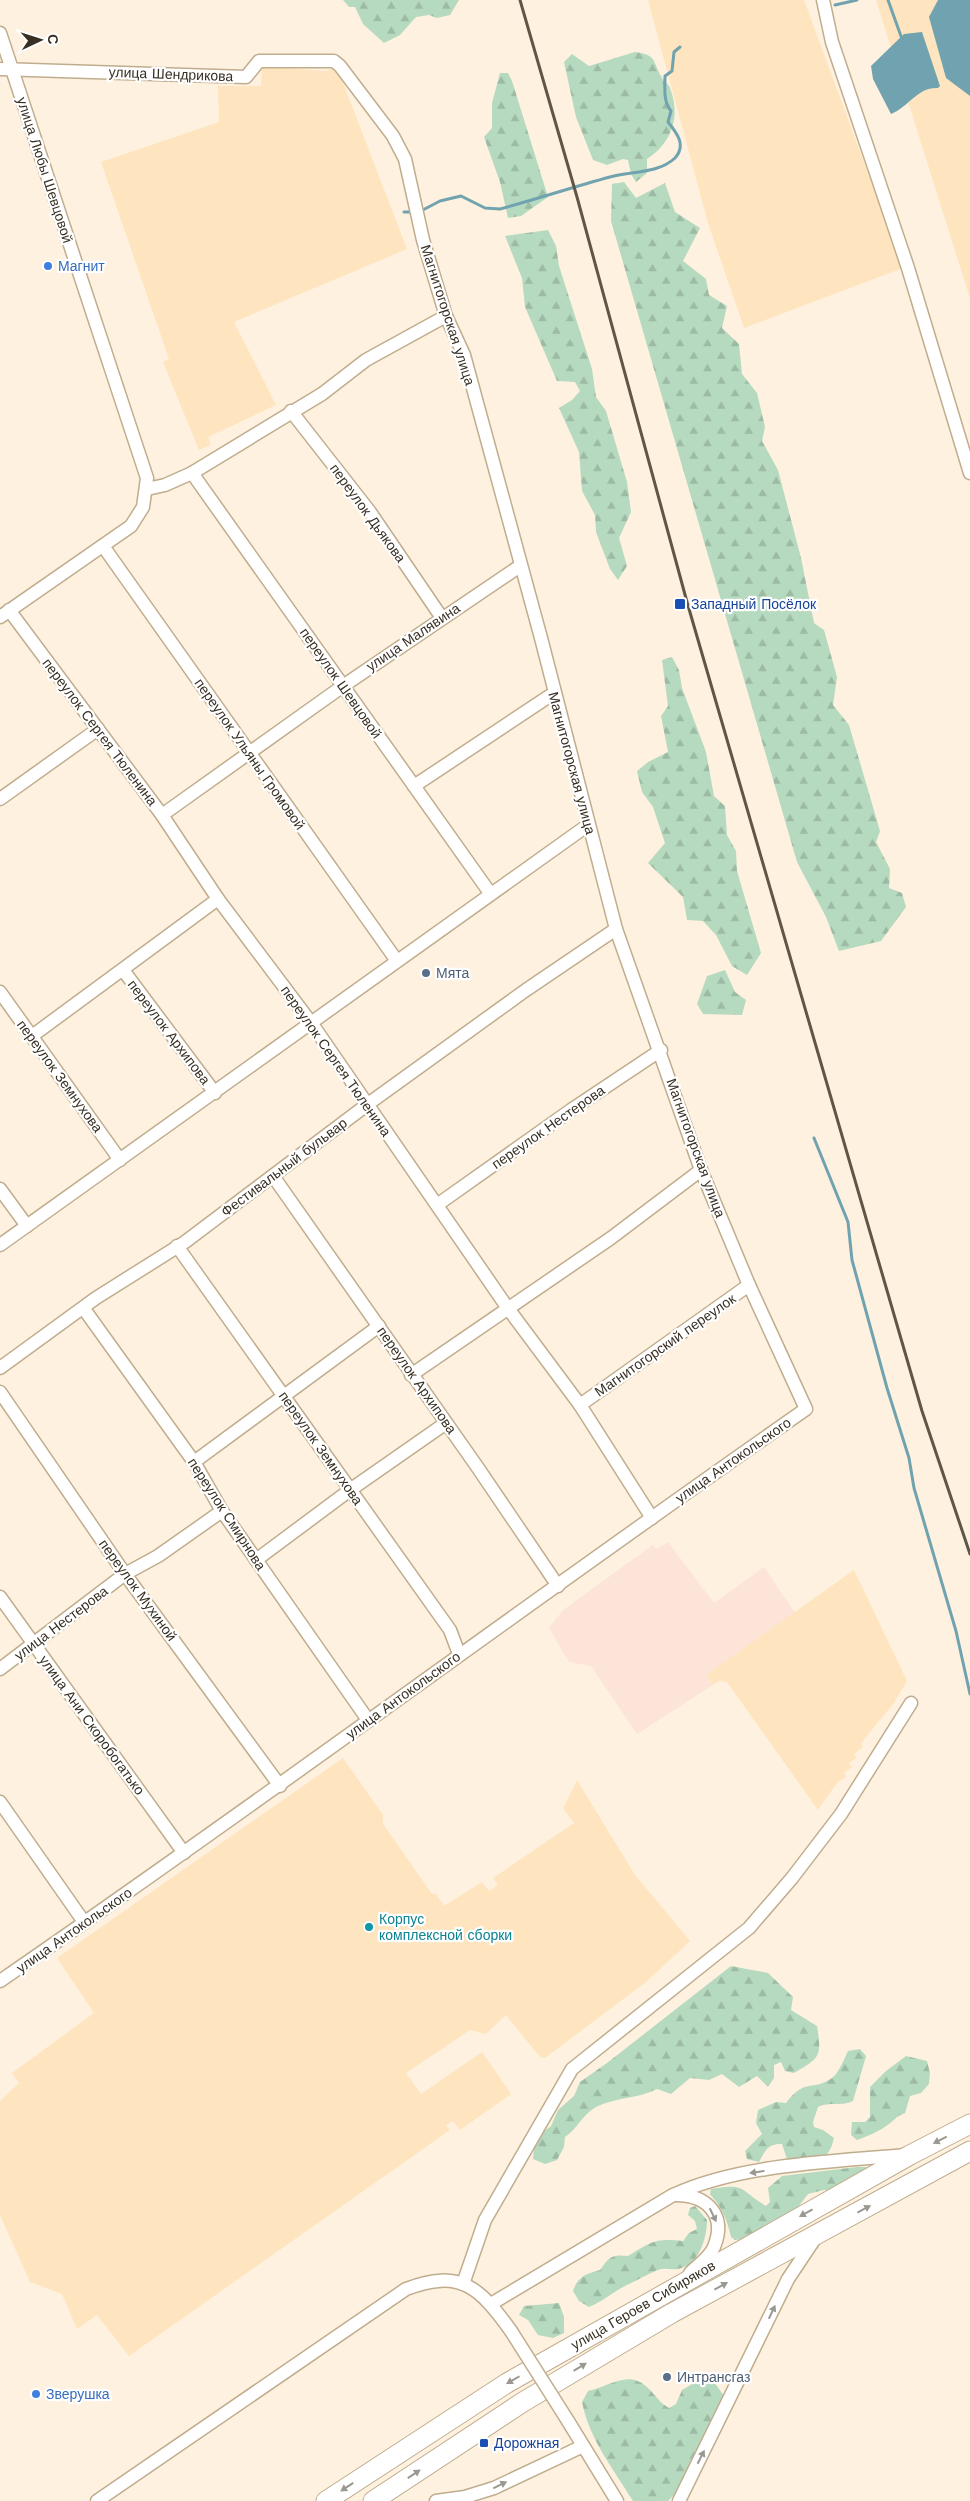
<svg xmlns="http://www.w3.org/2000/svg" width="970" height="2501" font-family="'Work Sans',sans-serif">
	<defs>
		<pattern id="forest-firs" width="22" height="20" patternUnits="userSpaceOnUse" patternTransform="scale(1.25)"><rect width="22" height="20" fill="#b6dabf"/><path d="M5 1l3.5 6h-7zM16 11l3.5 6h-7z" fill="#9dbba4"/></pattern>
	</defs>
	<rect width="100%" height="100%" fill="#fef1df"/>
	<!-- commercial -->
	<polygon fill="#fce4d9" points="668,1542 714,1603 764,1567 795,1613 706,1675 713,1685 637,1734 591,1666 569,1662 549,1628 563,1610 653,1545 657,1549"/>
	<!-- built -->
	<g fill="#fee5bf">
		<polygon points="648,0 804,0 903,268 744,328 708,223"/>
		<polygon points="876,0 970,0 970,298 957,257"/>
		<polygon points="262,66 325,71 337,67 407,249 234,322 276,405 208,437 211,445 199,450 163,362 169,359 101,162 219,122 218,86 261,86"/>
		<polygon points="854,1570 907,1681 894,1703 861,1743 863,1747 854,1754 857,1758 849,1763 852,1767 844,1773 846,1777 837,1783 818,1810 727,1682 719,1681 713,1685 706,1675"/>
		<polygon points="343,1758 383,1815 383,1824 432,1894 436,1894 444,1906 482,1882 489,1891 498,1885 493,1878 574,1823 563,1808 577,1780 635,1875 690,1941 646,1982 545,2058 540,2057 506,2015 486,2034 470,2030 406,2073 421,2094 482,2052 511,2094 460,2130 453,2121 446,2125 450,2130 129,2356 97,2315 77,2329 62,2294 30,2282 0,2215 0,2101 19,2083 12,2073 94,2013 57,1958"/>
	</g>
	<!-- forest -->
	<g fill="url(#forest-firs)">
		<polygon points="343,0 459,0 450,15 437,18 429,15 416,17 400,35 384,43 363,24 355,7 349,7"/>
		<path d="M 635,52 C 657,55 652,60 661,76 C 663,81 669,84 670,88 C 681,116 672,143 647,159 L 647,173 L 636,182 L 631,174 L 628,160 L 623,159 L 607,165 L 593,160 L 576,117 L 564,62 L 572,54 L 589,66 Z"/>
		<polygon points="500,73 508,73 512,81 548,197 521,216 508,218 500,182 484,137 492,128 492,103"/>
		<polygon points="624,182 636,198 665,183 675,212 700,228 683,261 706,279 709,295 727,306 722,328 739,344 742,374 757,393 765,427 762,441 778,470 801,558 814,623 824,630 837,677 833,705 849,725 880,831 876,842 890,869 889,888 902,893 906,907 881,941 839,951 826,917 797,862 611,221 612,184"/>
		<polygon points="548,230 556,246 559,266 592,369 596,397 606,411 627,482 631,512 619,538 627,566 618,580 610,569 596,532 595,515 582,491 579,452 559,408 572,400 580,391 575,382 557,381 525,307 522,278 505,236"/>
		<polygon points="672,657 679,670 682,688 706,752 714,796 725,806 727,835 736,851 737,871 761,953 747,975 732,966 716,935 703,921 687,920 683,897 648,863 665,843 653,807 642,792 637,771 648,762 668,752 661,716 668,706 662,660"/>
		<polygon points="725,970 735,992 746,1000 742,1015 703,1014 697,1004 707,976"/>
		<path d="M 731,1966 L 768,1973 L 793,1997 L 791,2010 L 817,2026 C 822,2057 820,2058 794,2073 L 785,2071 L 781,2062 L 774,2065 L 774,2078 L 768,2087 L 757,2076 L 739,2087 L 722,2074 L 709,2080 L 690,2078 L 671,2094 L 657,2089 C 637,2099 616,2097 596,2107 C 582,2115 578,2128 565,2137 L 564,2147 L 557,2160 L 545,2164 L 533,2159 L 534,2148 L 543,2132 L 551,2126 L 558,2110 L 574,2096 L 580,2082 L 607,2063 Z"/>
		<path d="M 860,2049 L 866,2056 L 853,2101 C 840,2107 830,2101 818,2107 L 813,2122 L 814,2127 L 823,2130 L 834,2138 C 828,2166 812,2161 788,2162 L 782,2144 C 768,2143 765,2151 759,2162 L 747,2159 L 745,2151 L 762,2134 L 756,2123 L 758,2110 L 776,2102 L 786,2103 C 806,2077 812,2092 832,2078 C 839,2073 844,2059 848,2051 Z"/>
		<path d="M 906,2056 L 927,2061 L 930,2073 L 929,2084 L 921,2093 L 910,2096 L 905,2113 C 894,2118 897,2118 889,2124 C 880,2131 868,2136 857,2140 L 851,2135 L 852,2122 L 865,2122 L 870,2117 L 870,2087 L 886,2071 Z"/>
		<path d="M 857,2167 L 866,2167 L 868,2172 L 832,2191 L 824,2190 L 808,2194 L 795,2211 L 745,2239 L 735,2240 L 731,2237 C 727,2219 722,2208 710,2194 L 711,2189 C 747,2183 738,2189 766,2206 L 770,2202 L 768,2188 L 782,2176 Z"/>
		<path d="M 695,2206 L 707,2220 C 707,2238 699,2266 677,2269 C 672,2270 666,2268 661,2269 C 651,2272 640,2279 629,2284 C 615,2290 604,2301 589,2307 L 579,2301 L 573,2291 C 578,2276 586,2274 600,2270 C 609,2257 612,2254 628,2256 C 652,2241 656,2238 683,2241 L 689,2233 L 697,2229 L 695,2221 L 688,2215 L 690,2208 Z"/>
		<polygon points="559,2303 564,2317 564,2333 553,2338 538,2335 528,2320 519,2315 524,2306"/>
		<path d="M 704,2377 L 712,2379 L 724,2396 L 682,2487 L 668,2501 L 633,2501 C 614,2470 589,2439 582,2402 L 588,2391 C 610,2387 629,2368 649,2389 C 656,2396 660,2403 669,2408 L 676,2404 L 682,2390 Z"/>
	</g>
	<!-- water -->
	<g fill="#70a3af">
		<polygon points="938,0 970,0 970,96 946,78 929,17"/>
		<path d="M 922,32 L 940,86 L 938,88 C 917,87 909,107 891,114 L 873,79 L 871,66 L 904,34 Z"/>
	</g>
	<g fill="none" stroke-linecap="round" stroke-linejoin="round">
		<!-- stream -->
		<g stroke="#70a3af" stroke-width="3">
			<polyline points="888,0 902,39"/>
			<polyline points="835,5 857,0"/>
			<polyline points="404,212 413,212"/>
			<path d="M 419,212 L 440,201 L 461,196 L 485,208 L 500,209 C 537,199 573,187 610,177 C 631,171 658,174 675,158 C 687,145 676,132 668,122 L 671,111 C 663,101 665,89 665,76 L 672,71 L 674,52 L 680,47"/>
			<polyline points="814,1138 848,1222 852,1260 887,1388 909,1458 914,1488 956,1631 970,1694"/>
		</g>
		<defs>
			<g id="minor">
				<polyline points="823,0 832,42 908,268 970,473"/>
				<polyline points="0,33 147,478 143,507 131,526 0,617"/>
				<path d="M 0,69 L 246,77 L 259,61 L 334,61 L 340,66 L 393,136 L 405,159 L 423,240 L 446,316 L 464,355 L 541,638 L 616,929 L 701,1170 L 749,1285 L 806,1409 C 536,1597 272,1794 0,1981"/>
				<polyline points="291,411 370,512 442,618"/>
				<polyline points="192,473 490,893"/>
				<polyline points="147,489 165,485 192,473 322,394 366,360 446,316"/>
				<polyline points="103,546 397,961"/>
				<polyline points="9,610 162,815 218,899 312,1024 507,1307 580,1405 652,1518"/>
				<polyline points="414,786 554,693"/>
				<polyline points="0,799 98,729"/>
				<polyline points="162,815 343,686 520,566"/>
				<polyline points="123,970 215,1093"/>
				<polyline points="0,992 120,1160"/>
				<polyline points="32,1036 218,899"/>
				<polyline points="273,1176 478,1468 558,1586"/>
				<polyline points="0,1189 27,1226"/>
				<polyline points="437,1205 571,1110 661,1050"/>
				<polyline points="0,1245 588,825"/>
				<polyline points="177,1246 450,1630 459,1654"/>
				<polyline points="84,1309 194,1462 222,1511 368,1720"/>
				<polyline points="0,1368 96,1298 185,1242 368,1104 526,990 616,929"/>
				<polyline points="411,1375 611,1238 701,1170"/>
				<polyline points="0,1392 125,1574 280,1786"/>
				<polyline points="580,1405 749,1285"/>
				<polyline points="194,1462 379,1326"/>
				<polyline points="256,1560 350,1490 446,1423"/>
				<polyline points="0,1597 184,1853"/>
				<polyline points="0,1669 125,1574 158,1556 222,1511"/>
				<polyline points="0,1802 84,1922"/>
				<path d="M 676,2195 C 707,2195 727,2215 714,2247 C 710,2257 698,2265 690,2273"/>
				<polyline points="463,2284 485,2220 572,2069 749,1928 792,1878 841,1814 911,1703"/>
				<path d="M 491,2304 L 673,2195 C 740,2164 831,2162 905,2155"/>
				<polyline points="568,2421 617,2501"/>
				<path d="M 97,2501 L 406,2289 C 461,2268 480,2288 511,2331"/>
				<polyline points="436,2501 465,2497 494,2488 583,2446"/>
				<polyline points="679,2501 788,2279 816,2237"/>
			</g>
			<g id="highway">
				<polyline points="326,2501 507,2383 910,2155 970,2124"/>
				<polyline points="373,2501 523,2402 672,2313 970,2151"/>
			</g>
		</defs>
		<!-- minor casing -->
		<use href="#minor" stroke="#c0ad8e" stroke-width="15"/>
		<!-- highway casing -->
		<use href="#highway" stroke="#c0ad8e" stroke-width="21"/>
		<!-- minor -->
		<use href="#minor" stroke="#fff" stroke-width="12"/>
		<!-- highway -->
		<use href="#highway" stroke="#fff" stroke-width="19"/>
		<!-- rail -->
		<polyline stroke="#5f5648" stroke-width="3" points="520,0 577,197 687,602 922,1411 970,1554"/>
		<defs>
			<polyline id="minor-bridge" points="511,2331 568,2421"/>
		</defs>
		<!-- minor-bridge casing -->
		<use href="#minor-bridge" stroke="#c0ad8e" stroke-width="15" stroke-linecap="butt"/>
		<!-- minor-bridge -->
		<use href="#minor-bridge" stroke="#fff" stroke-width="12"/>
	</g>
	<!-- one-way arrows -->
	<defs><path id="oneway-solid" d="M-6-.8H1V-3.2L6.5 0L1 3.2V.8H-6Z" transform="scale(1.25)"/></defs>
	<g fill="#9b9791">
		<use href="#oneway-solid" transform="translate(940 2140) rotate(153)"/>
		<use href="#oneway-solid" transform="translate(757 2172) rotate(171)"/>
		<use href="#oneway-solid" transform="translate(864 2209) rotate(-28)"/>
		<use href="#oneway-solid" transform="translate(806 2213) rotate(151)"/>
		<use href="#oneway-solid" transform="translate(713 2215) rotate(64)"/>
		<use href="#oneway-solid" transform="translate(721 2286) rotate(-29)"/>
		<use href="#oneway-solid" transform="translate(772 2312) rotate(-65)"/>
		<use href="#oneway-solid" transform="translate(580 2367) rotate(-31)"/>
		<use href="#oneway-solid" transform="translate(513 2380) rotate(150)"/>
		<use href="#oneway-solid" transform="translate(701 2457) rotate(-63)"/>
		<use href="#oneway-solid" transform="translate(414 2474) rotate(-34)"/>
		<use href="#oneway-solid" transform="translate(500 2485) rotate(-26)"/>
		<use href="#oneway-solid" transform="translate(347 2487) rotate(147)"/>
	</g>
	<!-- markers -->
	<g fill="#3f7fe0" stroke="#fff" stroke-width="2">
		<circle cx="48" cy="266" r="5"/>
		<circle cx="36" cy="2394" r="5"/>
	</g>
	<g fill="#1a4fb4" stroke="#fff" stroke-width="2">
		<rect x="674" y="598" width="12" height="12" rx="2.5"/>
		<rect x="479" y="2438" width="10" height="10" rx="2.5"/>
	</g>
	<g fill="#5c6f8a" stroke="#fff" stroke-width="2">
		<circle cx="426" cy="973" r="5"/>
		<circle cx="667" cy="2377" r="5"/>
	</g>
	<circle fill="#0f9aa8" stroke="#fff" stroke-width="2" cx="369" cy="1927" r="5"/>
	<g text-anchor="middle" stroke-width="4.5" stroke-linejoin="round" paint-order="stroke">
		<!-- street labels -->
		<g font-size="14" fill="#372f23" stroke="#fff">
			<text transform="translate(171 74) rotate(2)" y="5">улица Шендрикова</text>
			<text transform="translate(45 170) rotate(72)" y="5">улица Любы Шевцовой</text>
			<text transform="translate(448 315) rotate(72)" y="5">Магнитогорская улица</text>
			<text transform="translate(368 513) rotate(54)" y="5">переулок Дьякова</text>
			<text transform="translate(413 637) rotate(-34)" y="5">улица Малявина</text>
			<text transform="translate(341 683) rotate(55)" y="5">переулок Шевцовой</text>
			<text transform="translate(100 732) rotate(53)" y="5">переулок Сергея Тюленина</text>
			<text transform="translate(250 754) rotate(55)" y="5">переулок Ульяны Громовой</text>
			<text transform="translate(572 763) rotate(75)" y="5">Магнитогорская улица</text>
			<text transform="translate(169 1032) rotate(53)" y="5">переулок Архипова</text>
			<text transform="translate(336 1061) rotate(55)" y="5">переулок Сергея Тюленина</text>
			<text transform="translate(60 1076) rotate(54)" y="5">переулок Земнухова</text>
			<text transform="translate(548 1127) rotate(-35)" y="5">переулок Нестерова</text>
			<text transform="translate(696 1148) rotate(70)" y="5">Магнитогорская улица</text>
			<text transform="translate(284 1167) rotate(-37)" y="5">Фестивальный бульвар</text>
			<text transform="translate(665 1345) rotate(-35)" y="5">Магнитогорский переулок</text>
			<text transform="translate(417 1380) rotate(55)" y="5">переулок Архипова</text>
			<text transform="translate(321 1448) rotate(55)" y="5">переулок Земнухова</text>
			<text transform="translate(733 1460) rotate(-35)" y="5">улица Антокольского</text>
			<text transform="translate(227 1514) rotate(57)" y="5">переулок Смирнова</text>
			<text transform="translate(138 1590) rotate(54)" y="5">переулок Мухиной</text>
			<text transform="translate(61 1623) rotate(-37)" y="5">улица Нестерова</text>
			<text transform="translate(403 1695) rotate(-36)" y="5">улица Антокольского</text>
			<text transform="translate(92 1725) rotate(54)" y="5">улица Ани Скоробогатько</text>
			<text transform="translate(74 1930) rotate(-35)" y="5">улица Антокольского</text>
			<text transform="translate(643 2305) rotate(-30)" y="5">улица Героев Сибиряков</text>
		</g>
		<!-- shop labels -->
		<g font-size="14" fill="#366cbe" stroke="#fff" text-anchor="start">
			<text x="58" y="271">Магнит</text>
			<text x="46" y="2399">Зверушка</text>
		</g>
		<!-- transit labels -->
		<g font-size="14" fill="#164399" stroke="#fff" text-anchor="start">
			<text x="691" y="609">Западный Посёлок</text>
			<text x="494" y="2448">Дорожная</text>
		</g>
		<!-- service labels -->
		<g font-size="14" fill="#4e5e75" stroke="#fff" text-anchor="start">
			<text x="436" y="978">Мята</text>
			<text x="677" y="2382">Интрансгаз</text>
		</g>
		<!-- culture labels -->
		<g font-size="14" fill="#0d838f" stroke="#fff" text-anchor="start">
			<text x="379" y="1924">Корпус<tspan x="379" dy="16">комплексной сборки</tspan></text>
		</g>
	</g>
	<!-- north arrow -->
	<g transform="translate(40 40) rotate(86)" stroke="#ffffff" stroke-width="4" paint-order="stroke">
	<path d="M0-4L9 19L0 12L-9 19Z" fill="#372f23"/>
	<text y="-8" font-size="14" font-weight="bold" text-anchor="middle" fill="#372f23">С</text>
	</g>
</svg>
